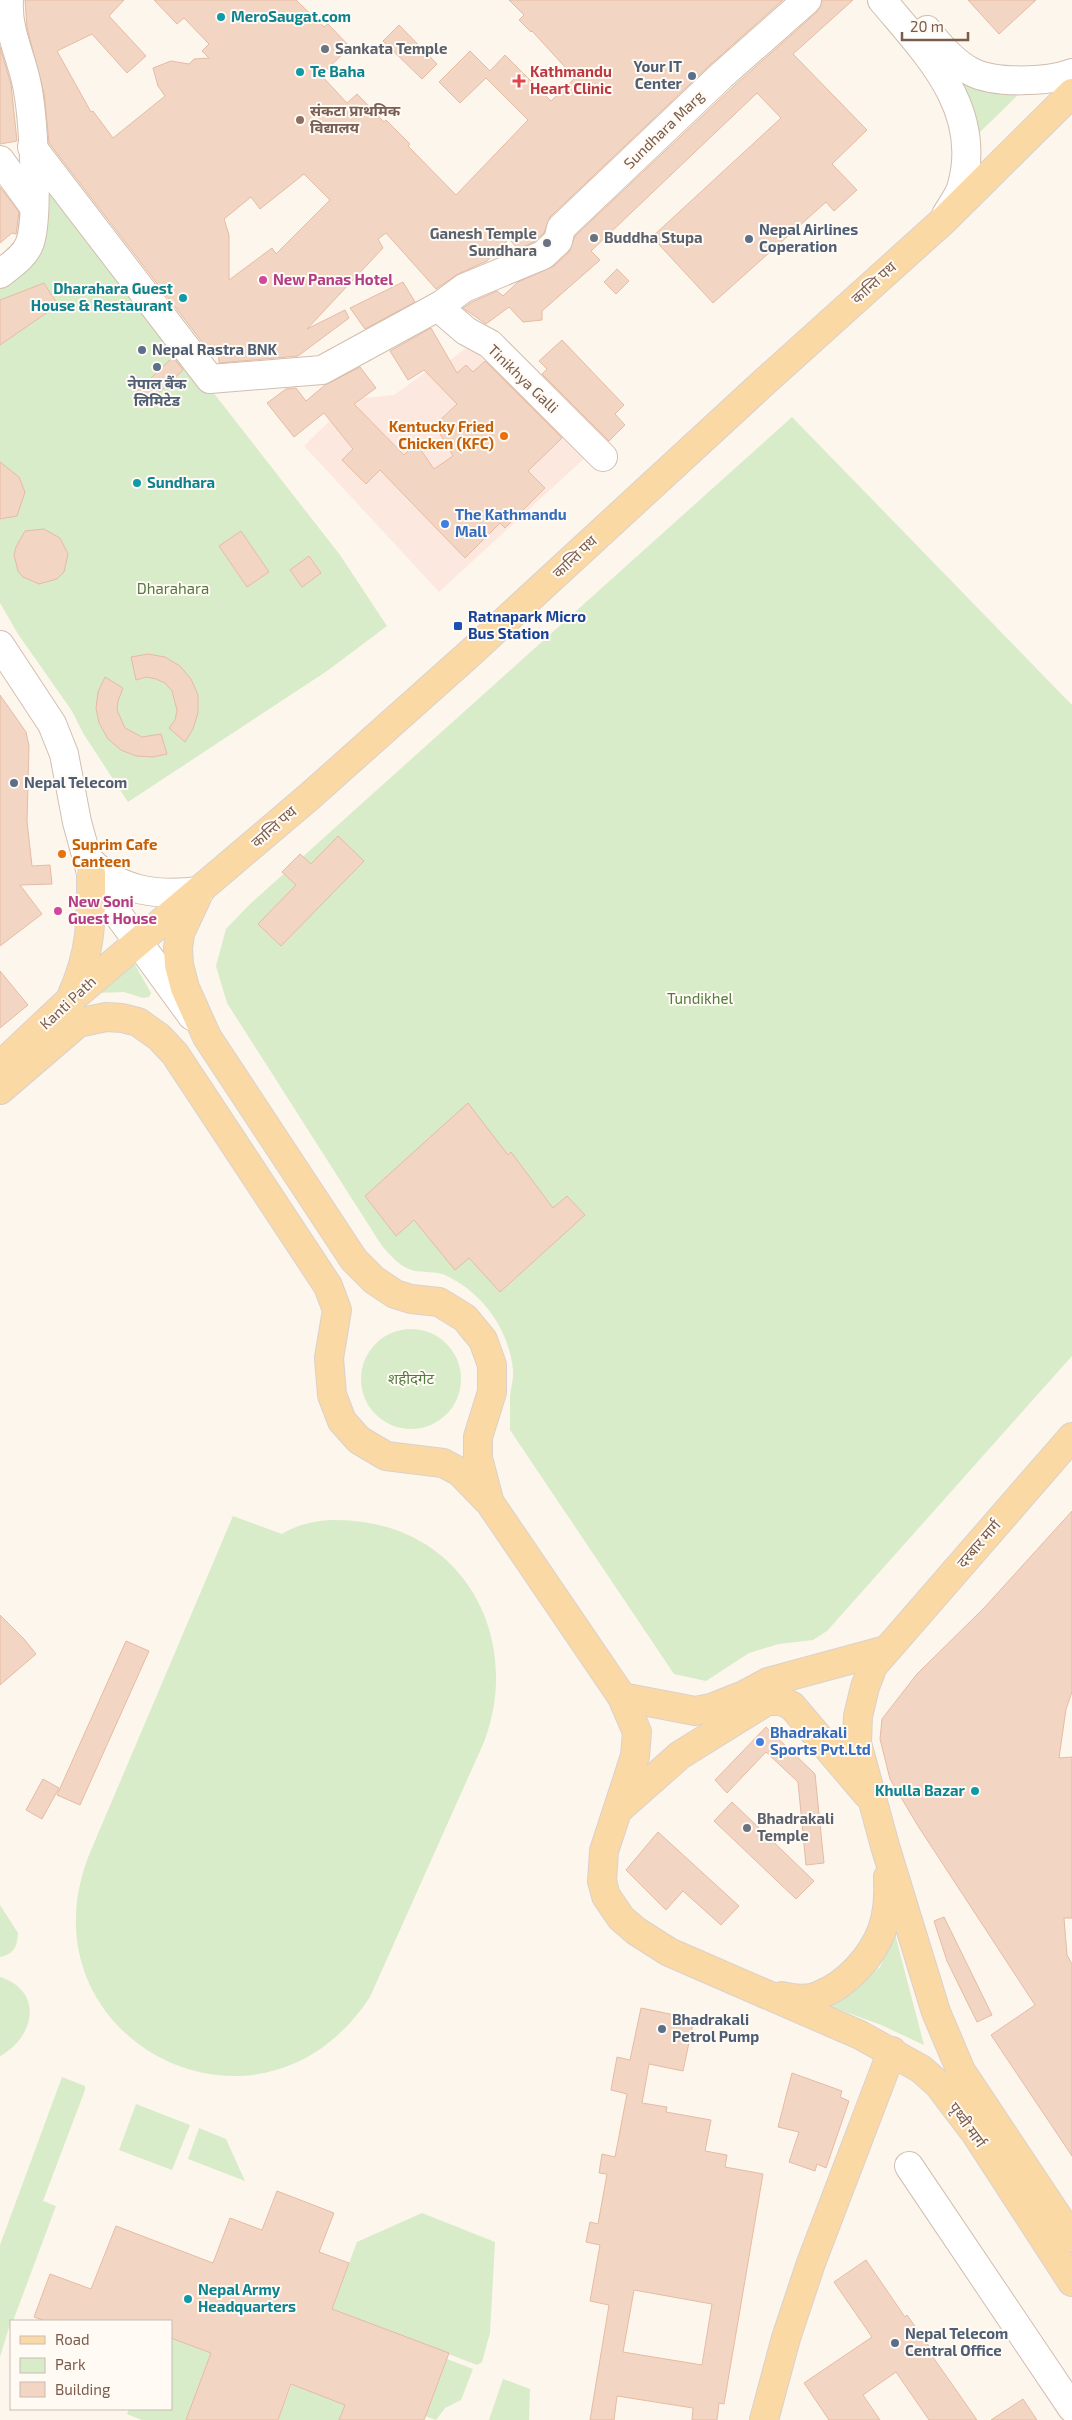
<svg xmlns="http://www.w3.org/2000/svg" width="1072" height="2420" font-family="'Exo 2','Noto Sans Devanagari',sans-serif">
	<rect width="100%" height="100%" fill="#fdf6ec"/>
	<!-- commercial -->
	<polygon fill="#fde8e0" points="475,341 587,456 439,592 304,446 352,399 394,395 427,371 431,375"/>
	<!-- green -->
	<g fill="#d8ecc9">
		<polygon points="961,83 1022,91 975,137"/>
		<polygon points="46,178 340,555 387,626 327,671 128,802 83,733 72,711 18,634 0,603 0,288 43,250 48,222"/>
		<path d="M 792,417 L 1072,705 L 1072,1356 L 827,1631 L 813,1640 L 779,1644 L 749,1653 L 706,1681 L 674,1674 L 510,1430 C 510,1419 510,1407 510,1396 C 511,1387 514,1378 513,1370 C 509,1329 482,1292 445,1275 C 436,1271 424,1273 415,1271 C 401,1268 391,1256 382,1246 L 227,1003 L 216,966 L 226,929 L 250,904 Z"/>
		<polygon points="130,956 151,993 149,997 143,998 124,992 97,993"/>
		<circle cx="411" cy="1379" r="50"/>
		<path d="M 233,1516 L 282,1534 C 306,1519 336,1518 363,1522 C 471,1537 521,1645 484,1742 L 370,1997 C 259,2166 17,2038 89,1855 Z"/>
		<path d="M 0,1905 L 18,1933 C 17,1947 14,1954 0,1957 Z"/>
		<polygon points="895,1934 924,2045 881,2025 824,2004 846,1995 880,1967"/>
		<path d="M 0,1977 C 44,1991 35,2037 0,2056 Z"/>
		<polygon points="62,2077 85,2086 85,2090 43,2201 56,2206 13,2321 11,2321 0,2357 0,2245"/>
		<polygon points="136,2104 190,2125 172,2170 119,2150"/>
		<polygon points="199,2128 226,2139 245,2181 188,2159"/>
		<polygon points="422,2213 495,2242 490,2333 482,2362 477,2365 332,2309 357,2242"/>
		<polygon points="171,2338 211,2353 186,2420 142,2420 127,2414 129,2409 171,2409"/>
		<polygon points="447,2359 473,2369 461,2400 445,2408 436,2420 425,2416"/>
		<polygon points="503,2379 530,2389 529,2420 489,2420"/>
		<polygon points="292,2384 345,2405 339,2420 278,2420"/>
	</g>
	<!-- building -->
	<g fill="#f3d5c3" stroke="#e6bba3" fill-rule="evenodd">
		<path d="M 25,0 L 124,0 L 109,16 L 146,56 L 127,73 L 92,34 L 57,51 L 91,112 L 93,111 L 113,138 L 165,96 L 158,86 L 153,68 L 171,61 L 189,64 L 194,59 L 209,58 L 202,51 L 209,44 L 184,18 L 177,24 L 154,0 L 296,0 L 324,27 L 328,24 L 350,47 L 321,75 L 347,103 L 357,94 L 384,122 L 386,120 L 410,144 L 408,146 L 456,195 L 528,120 L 486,78 L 460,103 L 439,82 L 470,51 L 490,71 L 505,55 L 551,101 L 575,78 L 532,31 L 531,32 L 519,20 L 524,15 L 509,0 L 783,0 L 711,64 L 550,217 L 544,233 L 534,242 L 518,249 L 509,239 L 487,261 L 458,274 L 436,289 L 386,233 L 378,239 L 383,248 L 307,329 L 345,310 L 349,318 L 298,356 L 219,363 L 218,345 L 209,351 L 49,143 L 44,93 L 27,28 ZM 304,174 L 330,200 L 276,254 L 272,248 L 229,280 L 229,235 L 224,219 L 251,197 L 260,209 Z"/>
		<polygon points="822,0 853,0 793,54 867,130 832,164 857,190 834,211 826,202 713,303 652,237 781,118 757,93 591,251 600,260 542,311 542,320 523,322 509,307 486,324 463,308 472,302 497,291 503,296 518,282 554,266 569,252 575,236 733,87 817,12"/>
		<polygon points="968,0 1036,0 999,34"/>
		<polygon points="399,25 437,64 422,79 383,41"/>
		<polygon points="0,47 11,84 17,141 0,144"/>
		<polygon points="0,187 19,212 16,234 12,233 0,243"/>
		<polygon points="617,269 629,281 616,294 604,282"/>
		<polygon points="403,282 415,302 365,329 350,308"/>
		<polygon points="44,283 58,305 0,345 0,300"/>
		<polygon points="431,328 457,373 466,365 473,372 485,361 562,438 528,471 545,488 505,528 500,523 465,558 380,470 366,484 342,460 353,449 324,413 294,437 267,403 286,389 296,388 306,401 325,385 360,367 376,388 354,404 404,455 416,443 434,469 453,456 435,425 457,404 424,370 408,380 390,351"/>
		<polygon points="562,340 624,405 615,414 625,425 609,441 542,374 547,369 539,361"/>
		<polygon points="173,357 183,370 145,406 134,394"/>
		<polygon points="0,462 19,477 25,492 17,516 0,519"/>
		<polygon points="44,529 60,538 68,554 64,572 57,579 39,584 23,577 18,571 14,555 16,547 25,531"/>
		<polygon points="241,531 269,572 247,587 219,546"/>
		<polygon points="309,556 321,573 302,587 290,570"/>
		<polygon points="148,654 165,657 180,666 191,679 198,695 198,713 193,729 185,742 169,728 175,720 177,710 172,691 165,683 156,679 146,677 136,680 131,657"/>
		<polygon points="105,677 123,688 118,701 117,710 125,728 142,737 161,734 167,754 153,757 136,756 121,750 108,739 99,723 96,708 98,692"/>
		<polygon points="0,695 26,732 29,746 27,821 32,866 50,865 52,884 20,885 42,914 0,946"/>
		<polygon points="338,836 364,861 281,946 258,924 296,885 282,872 300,854 311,864"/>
		<polygon points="0,971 28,1005 0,1028"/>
		<polygon points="468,1103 508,1155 511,1152 553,1208 567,1196 585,1215 500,1292 469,1258 455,1270 414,1220 396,1236 365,1196"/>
		<polygon points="1072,1511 1072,1692 1066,1709 1059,1758 1072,1757 1072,1918 1064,1918 1067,1955 1072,1964 1072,2156 991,2035 1035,2005 918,1826 890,1779 880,1739 882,1719 917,1674 984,1608"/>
		<polygon points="0,1615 24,1639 36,1654 0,1685"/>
		<polygon points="126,1641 149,1651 80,1805 57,1795"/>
		<polygon points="766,1727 815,1774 824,1863 806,1865 798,1782 766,1752 727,1793 715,1780"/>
		<polygon points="43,1779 59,1788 42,1819 26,1810"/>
		<polygon points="732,1802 814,1881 796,1899 714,1821"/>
		<polygon points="658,1832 739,1906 721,1925 683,1891 666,1910 626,1870"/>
		<polygon points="944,1917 992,2015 977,2022 947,1961 934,1921"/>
		<path d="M 641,2008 L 694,2019 L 683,2071 L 649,2064 L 642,2103 L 667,2107 L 666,2112 L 711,2120 L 705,2151 L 727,2155 L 725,2167 L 763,2174 L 724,2404 L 719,2403 L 717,2420 L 692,2420 L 693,2408 L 617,2396 L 614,2420 L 590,2420 L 609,2305 L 590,2301 L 600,2245 L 586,2242 L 590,2222 L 598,2224 L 607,2174 L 599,2173 L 602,2154 L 615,2157 L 627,2094 L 611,2090 L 617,2057 L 630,2060 ZM 634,2290 L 712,2304 L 702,2365 L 623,2352 Z"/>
		<polygon points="792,2073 842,2091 840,2097 849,2101 826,2168 817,2164 815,2171 789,2162 799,2132 778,2127"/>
		<polygon points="277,2191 334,2213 319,2252 349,2263 332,2309 449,2353 424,2420 339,2420 345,2405 291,2384 278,2420 186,2420 211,2353 171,2338 171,2321 45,2321 34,2317 50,2274 91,2289 116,2226 213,2263 230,2218 262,2230"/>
		<polygon points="866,2260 905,2317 907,2315 931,2349 928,2350 977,2420 929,2420 896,2372 863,2395 880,2420 829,2420 804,2383 872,2337 834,2282"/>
		<polygon points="1023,2399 1037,2420 991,2420"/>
	</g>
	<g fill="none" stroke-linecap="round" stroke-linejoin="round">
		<defs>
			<g id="minor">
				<path d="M 882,0 C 926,53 983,108 962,185 C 960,195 951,206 946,215"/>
				<path d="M 927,30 C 939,45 954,63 972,72 C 995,84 1048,82 1072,73"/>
				<polyline points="32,147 210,379 322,370 441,305 464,288 543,255 558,241 561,228 722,75 807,0"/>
				<polyline points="0,160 34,207"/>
				<path d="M 0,274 C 11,265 23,258 29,245 C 40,220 33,110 26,81 C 20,54 7,29 9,0"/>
				<polyline points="438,307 466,331 490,344 603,457"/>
				<polyline points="0,645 52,724 64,754 77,822 91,873 114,909 192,1016"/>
				<path d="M 90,861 C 120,892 158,896 200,891"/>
				<polyline points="909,2166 1072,2408"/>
			</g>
			<g id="major">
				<polyline points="197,897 180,933 178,948 179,965 185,988 207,1037 354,1260 374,1280 395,1294 411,1299 439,1302 465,1318 483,1340 492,1365 492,1392 478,1437 478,1458 489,1500"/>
				<path d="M 72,995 C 92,949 91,922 91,873"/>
				<polyline points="3,1063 71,999 310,796 467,656 761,385 943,221 1072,93"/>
				<polyline points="0,1090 78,1023 106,1017 122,1018 138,1022 159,1037 175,1054 328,1286 337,1310 329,1358 332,1395 342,1421 359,1440 386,1456 443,1463 460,1472 490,1503 622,1697 637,1732 635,1756 604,1851 602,1881 606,1896 621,1918 636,1931 669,1952 860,2035 921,2069 938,2084 976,2134 1072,2282"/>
				<polyline points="1072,1437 873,1666 865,1687 858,1716 857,1743 885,1846 936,2012 961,2071 1072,2238"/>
				<polyline points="622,1697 695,1711 711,1708 744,1695 768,1682 886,1650"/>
				<polyline points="619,1809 680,1755 767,1701 782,1701 792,1706 867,1794"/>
				<path d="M 782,1996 C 794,1999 808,2001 820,1995 C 847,1984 872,1957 882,1930 C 888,1913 889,1895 888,1877"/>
				<polyline points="764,2420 786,2338 811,2263 892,2051"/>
			</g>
		</defs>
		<!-- minor casing -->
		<use href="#minor" stroke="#d1beb0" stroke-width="30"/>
		<!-- major casing -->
		<use href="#major" stroke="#dad1cd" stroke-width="30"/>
		<!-- minor -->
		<use href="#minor" stroke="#fff" stroke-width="28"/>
		<!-- major -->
		<use href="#major" stroke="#fbd9a5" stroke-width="28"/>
	</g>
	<!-- markers -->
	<g fill="#0f9aa8" stroke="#fffaf3" stroke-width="2">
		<circle cx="221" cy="17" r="5"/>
		<circle cx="300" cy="72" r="5"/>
		<circle cx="183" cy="298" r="5"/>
		<circle cx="137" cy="483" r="5"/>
		<circle cx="975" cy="1791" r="5"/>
		<circle cx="188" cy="2299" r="5"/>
	</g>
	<g fill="#6b7280" stroke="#fffaf3" stroke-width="2">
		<circle cx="325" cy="49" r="5"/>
		<circle cx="594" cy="238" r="5"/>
		<circle cx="547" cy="243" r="5"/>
		<circle cx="747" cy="1828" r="5"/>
	</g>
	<g fill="#5c6f8a" stroke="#fffaf3" stroke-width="2">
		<circle cx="692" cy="76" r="5"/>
		<circle cx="749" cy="239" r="5"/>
		<circle cx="142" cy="350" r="5"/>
		<circle cx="157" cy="367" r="5"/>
		<circle cx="14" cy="783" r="5"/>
		<circle cx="662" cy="2029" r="5"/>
		<circle cx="895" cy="2343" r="5"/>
	</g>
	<path fill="#e0444e" stroke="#fffaf3" stroke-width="2" d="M516.5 73.5h5v5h5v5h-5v5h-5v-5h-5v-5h5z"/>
	<circle fill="#8d6e63" stroke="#fffaf3" stroke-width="2" cx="300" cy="120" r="5"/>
	<g fill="#d1479c" stroke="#fffaf3" stroke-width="2">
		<circle cx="263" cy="280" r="5"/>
		<circle cx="58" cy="911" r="5"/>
	</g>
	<g fill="#e8710a" stroke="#fffaf3" stroke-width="2">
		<circle cx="504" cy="436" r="5"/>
		<circle cx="62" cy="854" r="5"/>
	</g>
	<g fill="#3f7fe0" stroke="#fffaf3" stroke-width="2">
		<circle cx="445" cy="524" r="5"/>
		<circle cx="760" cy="1742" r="5"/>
	</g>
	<rect fill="#1a4fb4" stroke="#fffaf3" stroke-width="2" x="453" y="621" width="10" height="10" rx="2.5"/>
	<g text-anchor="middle" stroke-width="4" stroke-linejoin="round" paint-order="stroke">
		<!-- culture labels -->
		<g font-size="15" font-weight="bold" fill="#0d838f" stroke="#fffaf3" text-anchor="start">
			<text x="231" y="22">MeroSaugat.com</text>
			<text x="310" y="77">Te Baha</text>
			<text x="173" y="294" text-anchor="end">Dharahara Guest<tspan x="173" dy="17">House &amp; Restaurant</tspan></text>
			<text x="147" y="488">Sundhara</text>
			<text x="965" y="1796" text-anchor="end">Khulla Bazar</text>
			<text x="198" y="2295">Nepal Army<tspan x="198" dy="17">Headquarters</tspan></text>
		</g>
		<!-- worship labels -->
		<g font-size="15" font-weight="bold" fill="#5b616d" stroke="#fffaf3" text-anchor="start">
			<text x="335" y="54">Sankata Temple</text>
			<text x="537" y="239" text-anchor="end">Ganesh Temple<tspan x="537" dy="17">Sundhara</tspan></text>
			<text x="604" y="243">Buddha Stupa</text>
			<text x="757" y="1824">Bhadrakali<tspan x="757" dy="17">Temple</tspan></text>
		</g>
		<!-- service labels -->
		<g font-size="15" font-weight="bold" fill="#4e5e75" stroke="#fffaf3" text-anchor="start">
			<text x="682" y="72" text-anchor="end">Your IT<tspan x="682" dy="17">Center</tspan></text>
			<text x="759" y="235">Nepal Airlines<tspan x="759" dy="17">Coperation</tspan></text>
			<text x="152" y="355">Nepal Rastra BNK</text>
			<text x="157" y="389" text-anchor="middle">नेपाल बैंक<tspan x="157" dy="17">लिमिटेड</tspan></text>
			<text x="24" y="788">Nepal Telecom</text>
			<text x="672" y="2025">Bhadrakali<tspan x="672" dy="17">Petrol Pump</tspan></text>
			<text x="905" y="2339">Nepal Telecom<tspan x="905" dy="17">Central Office</tspan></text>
		</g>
		<!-- health labels -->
		<g font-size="15" font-weight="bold" fill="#be3a42" stroke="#fffaf3" text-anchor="start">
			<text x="530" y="77">Kathmandu<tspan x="530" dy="17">Heart Clinic</tspan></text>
		</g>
		<!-- education labels -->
		<g font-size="15" font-weight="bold" fill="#785e54" stroke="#fffaf3" text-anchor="start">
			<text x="310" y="116">संकटा प्राथमिक<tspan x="310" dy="17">विद्यालय</tspan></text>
		</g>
		<!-- street labels -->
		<g font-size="15" fill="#7a5c4d" stroke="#fffaf3">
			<text transform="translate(664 130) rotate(-44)" y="5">Sundhara Marg</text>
			<text transform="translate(874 283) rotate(-42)" y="5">कान्ति पथ</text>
			<text transform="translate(523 379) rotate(44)" y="5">Tinikhya Galli</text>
			<text transform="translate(575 557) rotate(-43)" y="5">कान्ति पथ</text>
			<text transform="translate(274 827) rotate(-41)" y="5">कान्ति पथ</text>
			<text transform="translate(68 1003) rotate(-43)" y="5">Kanti Path</text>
			<text transform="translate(979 1544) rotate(-49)" y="5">दरबार मार्ग</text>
			<text transform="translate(967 2125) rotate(54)" y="5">पृथ्वी मार्ग</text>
		</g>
		<!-- hotel labels -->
		<g font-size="15" font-weight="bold" fill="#b23c85" stroke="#fffaf3" text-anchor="start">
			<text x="273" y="285">New Panas Hotel</text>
			<text x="68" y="907">New Soni<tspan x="68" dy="17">Guest House</tspan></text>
		</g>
		<!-- food labels -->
		<g font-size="15" font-weight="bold" fill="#c56008" stroke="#fffaf3" text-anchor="end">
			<text x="494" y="432">Kentucky Fried<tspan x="494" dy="17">Chicken (KFC)</tspan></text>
			<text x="72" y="850" text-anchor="start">Suprim Cafe<tspan x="72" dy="17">Canteen</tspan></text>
		</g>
		<!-- shop labels -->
		<g font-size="15" font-weight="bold" fill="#366cbe" stroke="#fffaf3" text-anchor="start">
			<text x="455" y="520">The Kathmandu<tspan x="455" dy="17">Mall</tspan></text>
			<text x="770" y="1738">Bhadrakali<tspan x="770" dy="17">Sports Pvt.Ltd</tspan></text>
		</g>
		<!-- park labels -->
		<g font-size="15" fill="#537a41" stroke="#fffaf3">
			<text x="173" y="594">Dharahara</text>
			<text x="700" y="1004">Tundikhel</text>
			<text x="411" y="1384">शहीदगेट</text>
		</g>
		<!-- transit labels -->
		<g font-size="15" font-weight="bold" fill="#164399" stroke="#fffaf3" text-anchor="start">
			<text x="468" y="622">Ratnapark Micro<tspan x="468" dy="17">Bus Station</tspan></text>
		</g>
	</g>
	<!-- legend -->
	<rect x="10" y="2320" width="162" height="90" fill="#fffaf3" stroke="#cabbb1"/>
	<rect x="20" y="2336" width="25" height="8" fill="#fbd9a5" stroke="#cabbb1"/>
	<text x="55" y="2345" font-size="15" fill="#7a5c4d">Road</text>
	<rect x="20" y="2358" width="25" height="15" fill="#d8ecc9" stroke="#cabbb1"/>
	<text x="55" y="2370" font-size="15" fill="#7a5c4d">Park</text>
	<rect x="20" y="2382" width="25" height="15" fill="#f3d5c3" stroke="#cabbb1"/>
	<text x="55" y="2395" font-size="15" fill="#7a5c4d">Building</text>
	<!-- scale -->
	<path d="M902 32v8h66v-8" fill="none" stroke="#7a5c4d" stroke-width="2.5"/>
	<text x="910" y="32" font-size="15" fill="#7a5c4d" stroke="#fffaf3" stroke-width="4" paint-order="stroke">20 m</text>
</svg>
